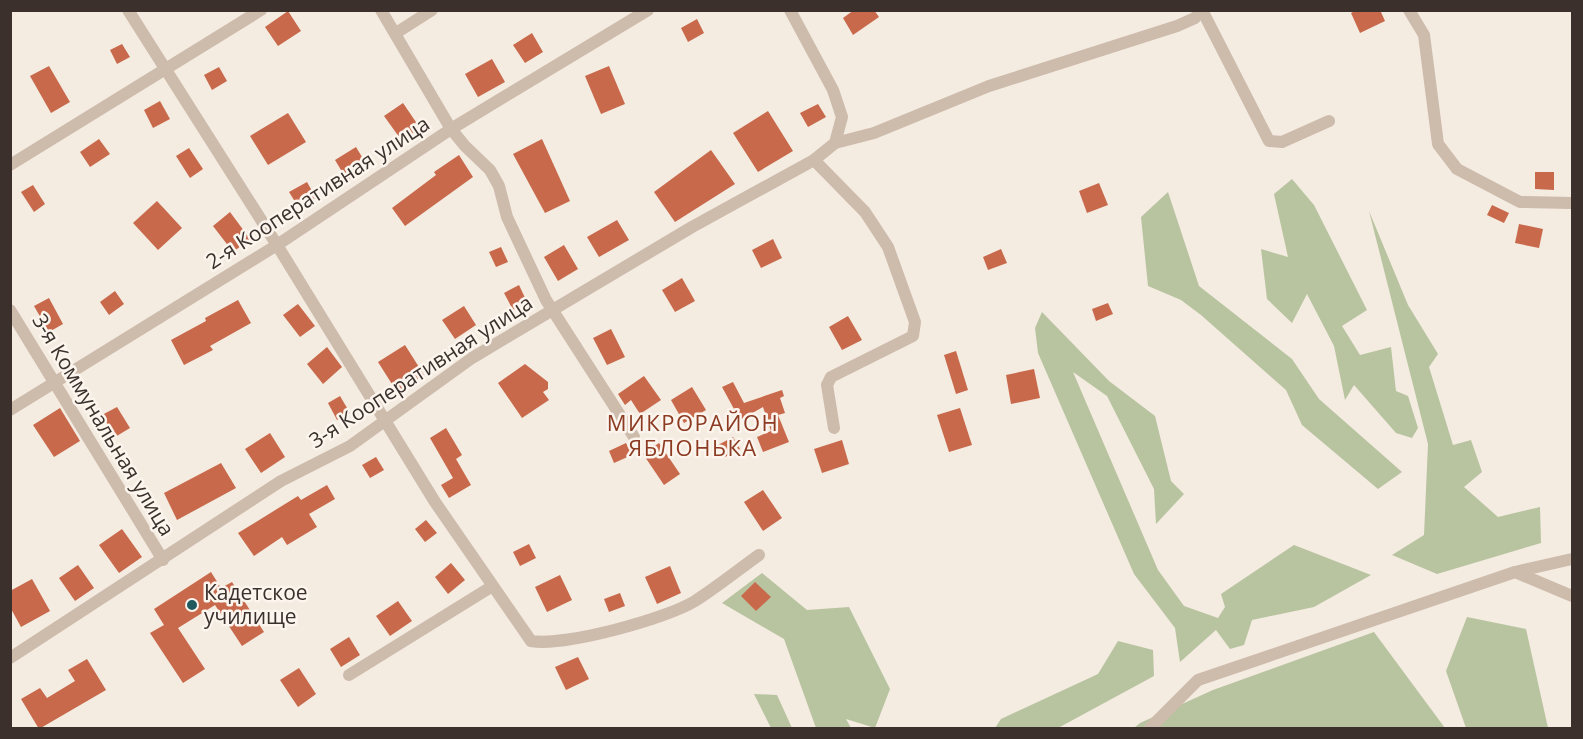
<svg xmlns="http://www.w3.org/2000/svg" width="1583" height="739" font-family="'Open Sans',sans-serif">
	<rect width="100%" height="100%" fill="#f4ebe1"/>
	<!-- green -->
	<g fill="#b8c4a0">
		<polygon points="1292,179 1314,205 1367,310 1342,326 1360,355 1391,347 1396,391 1408,396 1418,428 1412,438 1396,433 1354,385 1345,400 1334,346 1307,294 1292,323 1267,299 1261,249 1288,257 1274,194"/>
		<polygon points="1168,192 1199,286 1292,359 1319,399 1402,472 1378,489 1302,425 1286,390 1201,315 1181,300 1148,286 1141,217"/>
		<polygon points="1369,211 1408,305 1438,354 1429,367 1453,445 1471,440 1482,472 1464,487 1498,517 1540,507 1541,543 1437,574 1392,555 1424,535 1428,444"/>
		<polygon points="1042,312 1109,381 1155,416 1171,481 1184,494 1156,524 1154,489 1107,396 1073,372 1158,570 1184,606 1218,618 1225,607 1221,594 1294,545 1371,575 1314,607 1252,620 1244,645 1230,649 1216,630 1180,662 1175,628 1134,574 1038,353 1035,328"/>
		<polygon points="762,573 807,610 849,607 890,689 875,728 846,719 851,728 816,728 784,639 722,603"/>
		<polygon points="1467,617 1526,629 1548,728 1466,728 1446,671"/>
		<polygon points="1374,632 1445,728 1134,728 1140,723 1213,690"/>
		<polygon points="1118,641 1153,650 1154,676 1058,728 995,728 1001,719 1098,674"/>
		<polygon points="754,694 777,695 792,728 771,728"/>
	</g>
	<!-- building -->
	<g fill="#c8694b">
		<polygon points="854,10 874,10 879,17 853,35 843,18"/>
		<polygon points="1357,10 1380,10 1385,21 1360,33 1351,13"/>
		<polygon points="288,11 301,31 278,46 265,27"/>
		<polygon points="697,19 704,33 688,42 681,28"/>
		<polygon points="532,33 543,52 525,63 513,45"/>
		<polygon points="122,44 130,57 117,64 110,50"/>
		<polygon points="492,59 505,82 478,97 465,74"/>
		<polygon points="49,66 70,102 51,113 30,76"/>
		<polygon points="609,66 625,104 601,114 585,76"/>
		<polygon points="219,67 227,81 212,90 204,75"/>
		<polygon points="160,101 170,119 153,128 144,110"/>
		<polygon points="403,103 420,128 402,141 384,116"/>
		<polygon points="818,104 826,117 808,127 800,113"/>
		<polygon points="768,111 793,151 758,172 733,133"/>
		<polygon points="288,113 306,142 268,165 250,136"/>
		<polygon points="99,139 110,154 90,167 80,152"/>
		<polygon points="542,139 570,201 545,213 513,154"/>
		<polygon points="356,147 368,167 347,180 335,160"/>
		<polygon points="189,148 203,169 190,178 176,156"/>
		<polygon points="711,150 735,184 675,222 654,192"/>
		<polygon points="459,155 473,177 405,226 392,208 436,175 434,172"/>
		<polygon points="1535,172 1554,172 1554,190 1535,189"/>
		<polygon points="307,182 316,198 299,208 289,192"/>
		<polygon points="1099,183 1108,205 1087,213 1079,191"/>
		<polygon points="33,185 45,204 34,212 21,192"/>
		<polygon points="157,201 182,228 158,250 133,223"/>
		<polygon points="1492,205 1509,213 1504,223 1487,215"/>
		<polygon points="230,212 250,239 233,252 213,226"/>
		<polygon points="617,220 629,240 599,257 587,237"/>
		<polygon points="1519,224 1543,229 1539,248 1515,243"/>
		<polygon points="773,239 782,258 761,268 752,250"/>
		<polygon points="564,245 578,269 558,281 544,257"/>
		<polygon points="501,247 508,262 496,267 489,252"/>
		<polygon points="1001,249 1007,263 988,270 983,257"/>
		<polygon points="682,278 695,301 675,312 662,290"/>
		<polygon points="519,285 527,302 513,310 504,293"/>
		<polygon points="115,291 124,304 109,315 100,302"/>
		<polygon points="49,298 63,324 49,332 34,306"/>
		<polygon points="238,300 251,323 210,346 213,350 184,365 171,340 206,321 205,318"/>
		<polygon points="1108,303 1113,314 1096,321 1092,309"/>
		<polygon points="298,304 315,326 300,337 283,315"/>
		<polygon points="464,306 476,325 455,339 442,320"/>
		<polygon points="848,316 862,340 842,350 829,327"/>
		<polygon points="611,329 625,357 607,365 593,338"/>
		<polygon points="405,345 424,375 397,392 378,362"/>
		<polygon points="327,347 342,367 323,384 307,364"/>
		<polygon points="956,351 968,390 956,394 944,355"/>
		<polygon points="525,364 548,382 548,389 543,392 549,400 522,418 498,383"/>
		<polygon points="1034,369 1040,398 1011,404 1006,375"/>
		<polygon points="644,376 661,400 640,414 631,400 625,405 618,394"/>
		<polygon points="733,382 744,403 782,390 784,396 780,398 785,413 778,415 789,442 763,452 757,437 771,431 763,407 740,420 722,387"/>
		<polygon points="692,387 706,410 684,423 671,400"/>
		<polygon points="340,396 350,413 337,420 328,403"/>
		<polygon points="117,407 130,428 115,437 102,415"/>
		<polygon points="60,408 80,441 54,457 33,425"/>
		<polygon points="960,408 972,445 949,452 937,415"/>
		<polygon points="446,428 462,455 456,459 471,485 449,498 441,485 453,478 430,438"/>
		<polygon points="270,433 285,457 261,473 245,449"/>
		<polygon points="733,437 740,449 725,457 718,445"/>
		<polygon points="842,440 849,464 822,473 814,449"/>
		<polygon points="626,443 632,455 614,463 609,451"/>
		<polygon points="659,443 680,474 664,485 643,454"/>
		<polygon points="376,457 384,470 370,478 362,465"/>
		<polygon points="221,463 236,488 177,520 164,493"/>
		<polygon points="327,485 335,499 309,514 317,527 287,545 282,537 254,556 238,533 298,496 301,500"/>
		<polygon points="763,490 782,518 763,531 744,502"/>
		<polygon points="426,520 437,533 425,542 415,529"/>
		<polygon points="122,529 142,557 119,573 99,545"/>
		<polygon points="529,544 536,558 520,566 513,552"/>
		<polygon points="451,563 465,580 448,594 435,577"/>
		<polygon points="78,565 94,588 75,601 59,578"/>
		<polygon points="670,566 681,593 657,604 645,577"/>
		<polygon points="211,572 221,588 232,582 264,632 242,646 215,605 178,628 205,669 183,683 150,633 164,625 154,609"/>
		<polygon points="560,575 572,600 547,612 535,587"/>
		<polygon points="32,579 50,611 21,627 10,607 10,591"/>
		<polygon points="755,582 771,597 756,611 741,596"/>
		<polygon points="620,593 625,606 609,612 604,599"/>
		<polygon points="398,601 412,621 390,636 376,616"/>
		<polygon points="349,637 360,655 341,667 330,649"/>
		<polygon points="578,657 589,679 566,690 555,667"/>
		<polygon points="87,659 106,690 39,729 21,699 40,688 47,698 75,681 68,670"/>
		<polygon points="299,668 316,694 298,707 280,680"/>
	</g>
	<g fill="none" stroke-linecap="round" stroke-linejoin="round">
		<!-- minor -->
		<g stroke="#cdbbac" stroke-width="12">
			<path d="M 128,10 L 277,245 L 435,502 L 531,641 C 563,647 666,619 695,601 C 717,587 738,570 759,555"/>
			<polyline points="381,10 451,129 465,146 490,170 499,186 507,217 546,300 634,437"/>
			<polyline points="1202,10 1269,141 1282,142 1329,121"/>
			<polyline points="1409,10 1424,35 1438,144 1457,169 1520,202 1572,203"/>
			<polyline points="396,33 432,10"/>
			<polyline points="835,143 874,133 989,86 1177,26 1195,18 1201,10"/>
			<polyline points="814,160 865,212 888,247 915,322 913,336 831,377 827,385 834,428"/>
			<polyline points="10,165 261,10"/>
			<polyline points="10,310 163,560"/>
			<polyline points="10,410 277,245 451,129 648,10"/>
			<polyline points="1515,572 1572,559"/>
			<polyline points="10,658 281,481 350,446 472,358 692,227 814,160 835,143 842,117 833,90 790,10"/>
			<polyline points="349,675 491,587"/>
			<polyline points="1150,728 1198,680 1515,572 1572,596"/>
		</g>
	</g>
	<!-- markers -->
	<circle fill="#1f5a5e" stroke="#fbf5ee" stroke-width="2" cx="192" cy="605" r="6"/>
	<g text-anchor="middle" stroke-width="5" stroke-linejoin="round" paint-order="stroke">
		<!-- street labels -->
		<g font-size="21" fill="#3b302b" stroke="#fbf5ee">
			<text transform="translate(318 193) rotate(-33)" y="7">2-я Кооперативная улица</text>
			<text transform="translate(421 372) rotate(-33)" y="7">3-я Кооперативная улица</text>
			<text transform="translate(103 425) rotate(59)" y="7">3-я Коммунальная улица</text>
		</g>
		<!-- poi labels -->
		<g font-size="21" fill="#3b302b" stroke="#fbf5ee" text-anchor="start">
			<text x="204" y="600">Кадетское<tspan x="204" dy="24">училище</tspan></text>
		</g>
		<!-- neighbourhood labels -->
		<g font-size="22" letter-spacing="1.5" fill="#8c3b22" stroke="#fbf5ee">
			<text x="693" y="431">МИКРОРАЙОН<tspan x="693" dy="25">ЯБЛОНЬКА</tspan></text>
		</g>
	</g>
	<!-- border -->
	<rect width="1583" height="739" fill="none" stroke="#3b302b" stroke-width="24"/>
</svg>
